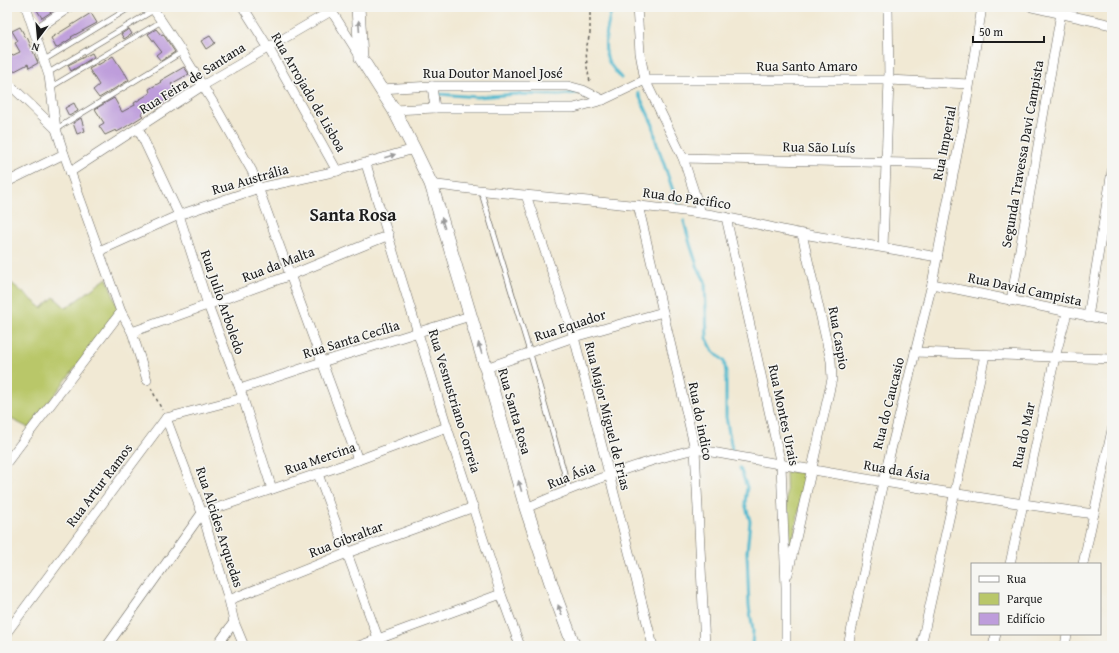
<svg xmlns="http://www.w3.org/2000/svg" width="1119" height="653" font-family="'Gentium Book Plus',serif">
	<rect width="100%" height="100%" fill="#f6f6f2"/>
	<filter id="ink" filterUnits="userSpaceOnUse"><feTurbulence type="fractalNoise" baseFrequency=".025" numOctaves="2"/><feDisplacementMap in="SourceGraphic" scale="8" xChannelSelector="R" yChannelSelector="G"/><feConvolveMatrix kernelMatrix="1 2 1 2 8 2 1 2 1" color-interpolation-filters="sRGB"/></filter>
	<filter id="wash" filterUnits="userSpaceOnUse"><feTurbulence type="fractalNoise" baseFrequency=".012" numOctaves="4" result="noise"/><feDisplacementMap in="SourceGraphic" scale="16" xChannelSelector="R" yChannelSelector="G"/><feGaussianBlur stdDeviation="0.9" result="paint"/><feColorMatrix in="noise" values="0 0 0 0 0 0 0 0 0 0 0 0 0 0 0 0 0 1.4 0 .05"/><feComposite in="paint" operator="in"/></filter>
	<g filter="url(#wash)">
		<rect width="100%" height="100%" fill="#f1e9d4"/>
		<!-- green -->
		<g fill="#b9c769" stroke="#6a7242">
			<polygon points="107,278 119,311 29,428 7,417 7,286 10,282 42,308 54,297 66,308"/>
			<polygon points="786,471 807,473 788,563"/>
		</g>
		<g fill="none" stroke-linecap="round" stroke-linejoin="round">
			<!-- stream -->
			<g stroke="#51b9cf" stroke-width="3">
				<path d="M 611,11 C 608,26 602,45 608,60 C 611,67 617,73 621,78"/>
				<polyline points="638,93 653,125 656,141 678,205"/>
				<polyline points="439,94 477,97 516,94 560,95 576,93"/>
				<polyline points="684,221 690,244 698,268 705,281 707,339 713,351 724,361 726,372 726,417 733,455"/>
				<polyline points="740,468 747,487 745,503 750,521 747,552 749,606 753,630 752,646"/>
			</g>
		</g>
		<g id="blocks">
			<!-- building -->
			<g fill="#be9ddb">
				<polygon points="35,7 59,7 42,18"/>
				<polygon points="91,13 97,23 71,37 72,38 56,48 51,38"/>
				<polygon points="20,27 26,38 27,37 38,63 29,68 28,64 7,75 7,58 20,52 15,43 18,41 12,31"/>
				<polygon points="129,29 132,34 124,39 121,34"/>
				<polygon points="156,29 161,35 163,34 175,52 161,61 156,55 161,51 148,34"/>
				<polygon points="210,36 215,43 206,49 201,41"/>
				<polygon points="92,53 94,57 71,71 68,65"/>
				<polygon points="113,56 124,73 125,73 129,80 99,98 93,90 99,85 89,69 98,64 98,65"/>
				<polygon points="184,67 189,74 171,84 177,93 167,100 141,114 143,116 124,128 117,132 116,130 105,135 99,126 104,123 95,109 114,98 122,112 135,105 134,103 150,93 149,89 161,82 160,81"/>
				<polygon points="74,103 78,111 69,116 65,108"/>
				<polygon points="81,118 85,131 77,134 73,123"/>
			</g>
		</g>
	</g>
	<g filter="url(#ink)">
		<use href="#blocks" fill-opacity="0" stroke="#67645c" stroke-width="1"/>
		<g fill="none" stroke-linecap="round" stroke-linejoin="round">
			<defs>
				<g id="lane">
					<polyline points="44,60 131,7"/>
					<polyline points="48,73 154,10"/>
					<polyline points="51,87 162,21"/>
					<polyline points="56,129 182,52"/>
					<polyline points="481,191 530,353 569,489"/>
				</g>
				<g id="street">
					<polyline points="26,7 49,76 56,129 64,154 121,312 132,332 147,380"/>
					<polyline points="152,7 182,52 217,109 252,171 358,460"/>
					<polyline points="243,7 268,47 337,171"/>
					<polyline points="329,7 360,56"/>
					<polyline points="637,7 640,53 645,80 683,158 701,213"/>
					<polyline points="1032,7 1112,25"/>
					<polyline points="35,30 70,7"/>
					<polyline points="7,82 56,129"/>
					<polyline points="432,86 435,108"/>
					<polyline points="380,89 432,86 568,86 583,90 603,100"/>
					<polyline points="394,110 435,108 574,108 603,100 645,80 889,80 969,84"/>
					<polyline points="138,128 179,215 208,305 240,389 272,489"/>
					<polyline points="683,158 954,164"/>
					<polyline points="366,164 447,427 501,594 520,646"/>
					<polyline points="70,172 202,86 331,11"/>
					<polyline points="7,182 64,154"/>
					<path d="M 431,184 C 520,197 610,201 699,213 C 734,217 768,228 803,234 C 848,242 893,249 938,257"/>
					<polyline points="526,195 574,337 653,646"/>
					<polyline points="638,205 695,449 705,646"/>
					<polyline points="726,217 781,465 786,587 786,646"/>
					<polyline points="883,247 889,80 888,7"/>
					<polyline points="99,251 179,215 259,188 337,171 414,149"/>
					<polyline points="932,284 1112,321"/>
					<polyline points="1011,301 1061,13"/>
					<polyline points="1088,317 1112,171"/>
					<polyline points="132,332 291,275 389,235"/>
					<polyline points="915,352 1112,359"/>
					<polyline points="486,368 574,337 663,312"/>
					<polyline points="240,389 322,362 470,316"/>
					<polyline points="166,418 202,513 229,600 234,622 244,646"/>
					<polyline points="7,462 121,312"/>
					<polyline points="318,474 381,646"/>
					<path d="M 526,508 C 581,484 637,463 695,449 C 828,473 960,496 1094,514"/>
					<polyline points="1010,564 1055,357 1067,313"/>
					<polyline points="1083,564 1112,430"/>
					<polyline points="788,574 832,379 831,361 802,234"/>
					<polyline points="229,600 347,553 474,507"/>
					<polyline points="7,632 166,418 243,398"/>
					<polyline points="107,646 202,513 358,460 447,427"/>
					<polyline points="217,646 234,622"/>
					<polyline points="359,646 501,594"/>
					<polyline points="848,646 883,482 932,284 964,118 982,7"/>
					<polyline points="921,646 985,355"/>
					<polyline points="993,646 996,634"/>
					<polyline points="1065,646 1067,634"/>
				</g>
				<polyline id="secondary" points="358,7 361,58 394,110 414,149 431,184 486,368 526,508 556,598 574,646"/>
			</defs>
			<!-- lane casing -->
			<use href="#lane" stroke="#67645c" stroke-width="6"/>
			<!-- street casing -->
			<use href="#street" stroke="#67645c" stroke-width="10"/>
			<!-- secondary casing -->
			<use href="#secondary" stroke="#67645c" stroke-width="14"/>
			<!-- path -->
			<g stroke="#67645c" stroke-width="1.5" stroke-dasharray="3 3" stroke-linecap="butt">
				<polyline points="590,7 590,33 586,49 587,67 590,82"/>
				<polyline points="151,388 162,410"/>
			</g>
			<!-- lane -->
			<use href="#lane" stroke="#fff" stroke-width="4.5"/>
			<!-- street -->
			<use href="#street" stroke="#fff" stroke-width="9"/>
			<!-- secondary -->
			<use href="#secondary" stroke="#fff" stroke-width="13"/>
		</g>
		<!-- one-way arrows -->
		<defs><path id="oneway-solid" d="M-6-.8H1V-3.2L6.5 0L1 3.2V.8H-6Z"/></defs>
		<g fill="#999">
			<use href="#oneway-solid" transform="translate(359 26) rotate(-94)"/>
			<use href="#oneway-solid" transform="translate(390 156) rotate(-17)"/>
			<use href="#oneway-solid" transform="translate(443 223) rotate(-107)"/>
			<use href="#oneway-solid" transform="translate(480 348) rotate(-107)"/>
			<use href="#oneway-solid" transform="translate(520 486) rotate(-106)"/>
			<use href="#oneway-solid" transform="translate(560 610) rotate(-111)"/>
		</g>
	</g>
	<g text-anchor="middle" stroke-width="3" stroke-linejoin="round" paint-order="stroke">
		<!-- street labels -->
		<g font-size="14" fill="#1c1c1c" stroke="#f6f6f2">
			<text x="807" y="71">Rua Santo Amaro</text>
			<text x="493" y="78">Rua Doutor Manoel José</text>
			<text transform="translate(192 78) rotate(-32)" y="5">Rua Feira de Santana</text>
			<text transform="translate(309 92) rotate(60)" y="5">Rua Arrojado de Lisboa</text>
			<text transform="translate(944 143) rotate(-79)" y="5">Rua Imperial</text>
			<text transform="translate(819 147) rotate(1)" y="5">Rua São Luís</text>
			<text transform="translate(1022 154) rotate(-80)" y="5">Segunda Travessa Davi Campista</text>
			<text transform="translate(250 179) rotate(-16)" y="5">Rua Austrália</text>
			<text transform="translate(687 198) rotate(8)" y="5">Rua do Pacifico</text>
			<text transform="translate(278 264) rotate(-21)" y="5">Rua da Malta</text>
			<text transform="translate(1025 289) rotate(12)" y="5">Rua David Campista</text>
			<text transform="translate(223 302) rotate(71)" y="5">Rua Julio Arboledo</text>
			<text transform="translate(570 325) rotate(-18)" y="5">Rua Equador</text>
			<text transform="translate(839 338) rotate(80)" y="5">Rua Caspio</text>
			<text transform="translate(351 339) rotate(-17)" y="5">Rua Santa Cecília</text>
			<text transform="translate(455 401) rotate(73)" y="5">Rua Vesnustriano Correia</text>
			<text transform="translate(888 403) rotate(-76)" y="5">Rua do Caucasio</text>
			<text transform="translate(515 411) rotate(74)" y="5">Rua Santa Rosa</text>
			<text transform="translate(784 415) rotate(78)" y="5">Rua Montes Urais</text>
			<text transform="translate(608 416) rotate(76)" y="5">Rua Major Miguel de Frias</text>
			<text transform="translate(701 421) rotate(79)" y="5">Rua do indico</text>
			<text transform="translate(1023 435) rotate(-78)" y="5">Rua do Mar</text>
			<text transform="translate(320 458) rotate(-19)" y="5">Rua Mercina</text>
			<text transform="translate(897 470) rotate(10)" y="5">Rua da Ásia</text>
			<text transform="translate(571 475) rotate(-22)" y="5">Rua Ásia</text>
			<text transform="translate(99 485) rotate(-53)" y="5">Rua Artur Ramos</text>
			<text transform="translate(220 527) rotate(72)" y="5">Rua Alcides Arquedas</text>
			<text transform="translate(346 539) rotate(-21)" y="5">Rua Gibraltar</text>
		</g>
		<!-- district labels -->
		<g font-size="18" font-weight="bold" fill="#1c1c1c" stroke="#f6f6f2">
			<text x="353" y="221">Santa Rosa</text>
		</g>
	</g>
	<!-- margin -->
	<rect width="1119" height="653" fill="none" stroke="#f6f6f2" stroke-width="24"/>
	<!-- legend -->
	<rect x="971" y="563" width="130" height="72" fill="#f6f6f2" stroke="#9f9f9c"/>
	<rect x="979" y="576" width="20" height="6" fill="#ffffff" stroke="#9f9f9c"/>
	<text x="1007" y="583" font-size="12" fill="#1c1c1c">Rua</text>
	<rect x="979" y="593" width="20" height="12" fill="#b9c769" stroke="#9f9f9c"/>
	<text x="1007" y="603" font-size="12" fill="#1c1c1c">Parque</text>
	<rect x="979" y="613" width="20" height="12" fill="#be9ddb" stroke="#9f9f9c"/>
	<text x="1007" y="623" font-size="12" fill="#1c1c1c">Edifício</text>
	<!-- north arrow -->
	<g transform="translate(38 38) rotate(196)" stroke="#f6f6f2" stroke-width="3" paint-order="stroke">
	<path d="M0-3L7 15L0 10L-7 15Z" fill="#1c1c1c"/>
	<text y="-6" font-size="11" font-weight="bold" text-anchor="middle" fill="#1c1c1c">N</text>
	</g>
	<!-- scale -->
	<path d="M973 36v6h71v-6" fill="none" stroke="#1c1c1c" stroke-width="2"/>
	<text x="979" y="36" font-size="12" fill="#1c1c1c" stroke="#f6f6f2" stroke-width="3" paint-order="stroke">50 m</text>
</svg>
